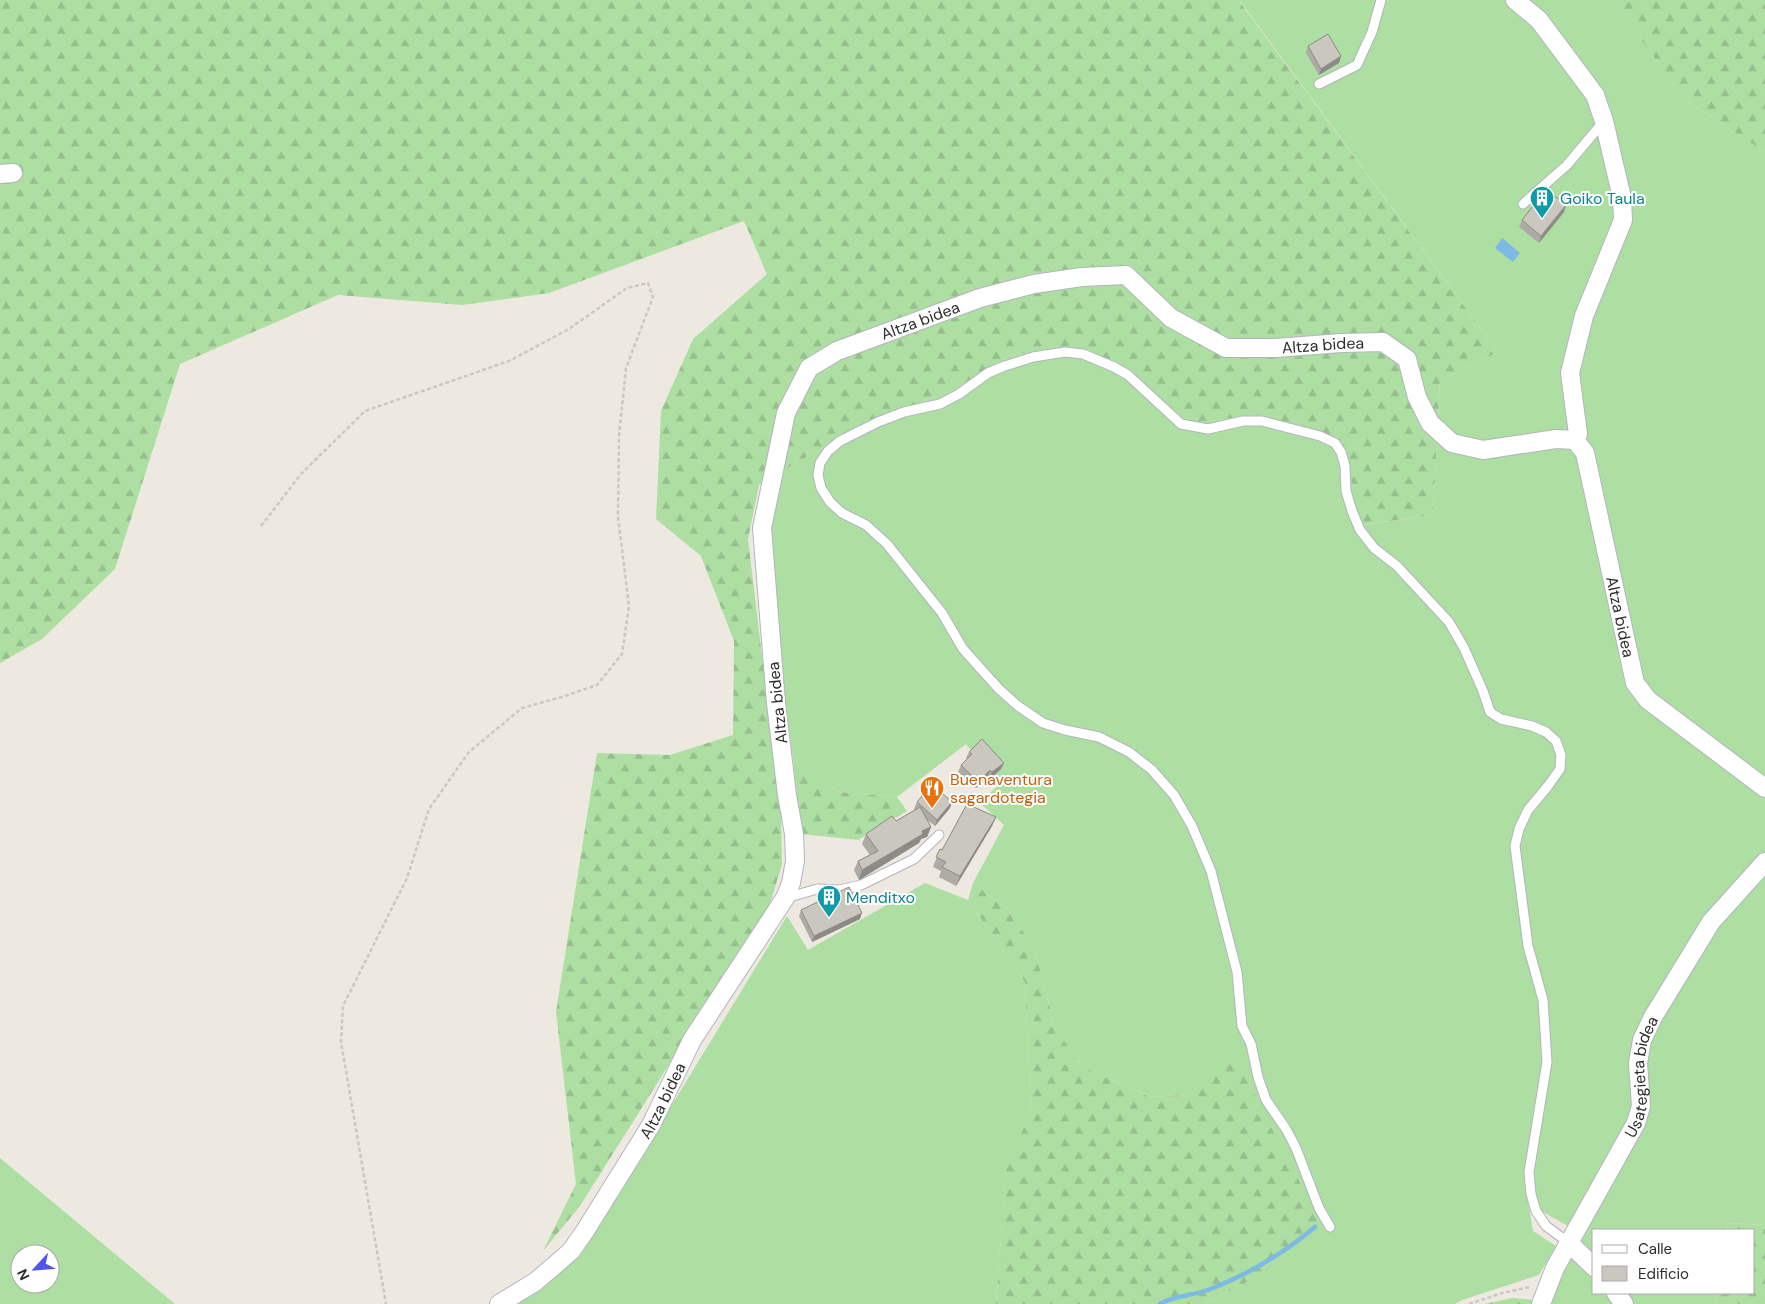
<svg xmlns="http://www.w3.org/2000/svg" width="1765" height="1304" font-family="'DM Sans',sans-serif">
	<defs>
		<pattern id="forest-firs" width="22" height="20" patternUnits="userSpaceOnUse" patternTransform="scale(1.25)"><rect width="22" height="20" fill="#addea2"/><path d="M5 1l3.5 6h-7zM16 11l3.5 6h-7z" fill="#95bf8c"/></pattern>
	</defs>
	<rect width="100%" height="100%" fill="#ede9e0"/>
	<!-- grass -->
	<g fill="#addea2" fill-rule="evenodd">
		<polygon points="1241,0 1613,0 1684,99 1765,152 1765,854 1637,1033 1633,1111 1621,1140 1568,1226 1541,1211 1524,1178 1533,1231 1556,1246 1539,1275 1462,1300 1455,1304 1204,1304 1271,1270 1184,1095 1150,1097 1081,1066 1055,1027 1034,947 1008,910 973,883 1004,825 980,803 999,784 966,744 897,797 839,792 793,759 779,651 769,529 779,473 869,420 943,395 1012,355 1069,346 1115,361 1190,423 1260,415 1342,441 1363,525 1433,515 1440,381 1498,352 1240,1"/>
		<polygon points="1765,873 1765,1225 1728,1223 1727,1230 1594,1230 1594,1293 1718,1293 1716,1304 1549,1304 1566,1260 1634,1136 1648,1040 1711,930"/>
		<polygon points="925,883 968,900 1025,982 1031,1112 1006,1168 996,1304 517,1304 580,1256 787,916 808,950"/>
		<path d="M 0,1158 L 175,1304 L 0,1304 ZM 20,1254 L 50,1254 L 50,1284 L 20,1284 Z"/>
	</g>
	<!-- forest -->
	<g fill="url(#forest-firs)">
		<polygon points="0,0 1241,0 1240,2 1498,352 1440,381 1433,515 1362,525 1342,441 1260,415 1190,423 1115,361 1069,346 1012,355 943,395 869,420 759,485 748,539 781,816 782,864 770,904 580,1206 543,1251 576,1184 556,1012 597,753 670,755 733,735 734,641 701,556 656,519 661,411 693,339 767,274 744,221 549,293 462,305 338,295 180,364 115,569 42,639 0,663"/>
		<polygon points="1613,0 1765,0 1765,152 1684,99"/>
		<polygon points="793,759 839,792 897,797 907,811 858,840 801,834"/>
		<polygon points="973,883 1008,910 1034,947 1055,1027 1081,1066 1150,1097 1184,1095 1235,1058 1323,1227 1271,1270 1204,1304 996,1304 1006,1167 1031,1112 1025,982 968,900"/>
		<polygon points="1728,1223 1765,1225 1765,1304 1716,1304 1718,1293 1754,1293 1754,1230 1727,1230"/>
		<polygon points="1513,1298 1534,1300 1533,1304 1484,1304"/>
	</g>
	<!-- water -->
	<polygon fill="#7db9e5" points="1502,238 1520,253 1513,262 1495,248"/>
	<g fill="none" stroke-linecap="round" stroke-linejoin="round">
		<!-- stream -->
		<path stroke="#7db9e5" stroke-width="4.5" d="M 1160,1304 C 1174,1295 1192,1296 1208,1290 C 1247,1275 1284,1253 1315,1227"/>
		<defs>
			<g id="service">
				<polyline points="1319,84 1357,65 1372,32 1381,0"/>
				<polyline points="1523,204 1567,165 1604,121"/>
				<polyline points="786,898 817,889 839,890 861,885 914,859 939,835"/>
				<polyline points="1330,1227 1319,1208 1296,1148 1286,1129 1266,1100 1258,1077 1251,1044 1242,1026 1237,972 1211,871 1192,826 1174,795 1152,770 1129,752 1099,737 1065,730 1043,723 1018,706 999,689 963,649 942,613 887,544 866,525 842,513 830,502 821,488 818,475 820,463 828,451 840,441 878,422 904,412 940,404 959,394 988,373 1002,367 1033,357 1065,352 1083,354 1114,367 1128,375 1181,424 1208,429 1243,421 1262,421 1320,436 1335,443 1341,452 1345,466 1346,491 1352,511 1360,530 1374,548 1397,566 1449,622 1464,648 1483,691 1490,712 1501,719 1532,726 1546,732 1556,741 1561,755 1560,769 1548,786 1528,810 1519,829 1515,846 1528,946 1543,1000 1547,1062 1529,1172 1531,1194 1536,1211 1546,1226 1569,1243"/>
			</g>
			<g id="minor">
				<polyline points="1515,0 1539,20 1595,95 1604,121 1622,198 1623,220 1584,316 1570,373 1578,434 1575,440"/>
				<polyline points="0,174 13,173"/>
				<path id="s1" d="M 1575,440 L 1585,453 L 1635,683 L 1648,700 L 1765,788"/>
				<polyline points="1569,1243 1594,1267"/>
				<polyline points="1616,1293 1624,1304"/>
				<path id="s2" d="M 499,1304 L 535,1282 L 555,1265 L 571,1251 L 585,1231 L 651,1125 L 692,1040 L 785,898 L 791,883 L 795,861 L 794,834 L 787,795 L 776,703 L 762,528 L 786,413 L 809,368 L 837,351 L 980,298 L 1034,284 L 1082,277 L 1126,275 L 1171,318 L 1226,348 L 1276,348 L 1341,343 L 1383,342 L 1407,359 L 1417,397 L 1430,423 L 1452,443 L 1483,450 L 1556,439 L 1575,440"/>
				<path id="s3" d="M 1541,1304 L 1555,1268 L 1636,1123 L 1641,1106 L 1638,1063 L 1642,1040 L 1653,1017 L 1711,922 L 1765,862"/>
			</g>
		</defs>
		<!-- service casing -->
		<use href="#service" stroke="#b4b4bf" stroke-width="11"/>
		<!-- minor casing -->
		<use href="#minor" stroke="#b4b4bf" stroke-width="20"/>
		<!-- path -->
		<g stroke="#c8c8c8" stroke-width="2.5" stroke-dasharray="4 2.5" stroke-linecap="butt">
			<polyline points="261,526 301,474 365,411 509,361 569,329 627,288 648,283 653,297 626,368 619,436 618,517 629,606 622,654 597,685 565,696 522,708 469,752 429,809 407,878 343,1006 341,1042 386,1304"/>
			<polyline points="1469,1304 1502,1293 1530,1287"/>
		</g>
		<!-- service -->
		<use href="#service" stroke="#fff" stroke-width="9"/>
		<!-- minor -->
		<use href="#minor" stroke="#fff" stroke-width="18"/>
	</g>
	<!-- wall -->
	<g fill="#adaba3">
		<polygon points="1308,46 1341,56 1339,63 1319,75 1306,53"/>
		<polygon points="1564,212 1539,243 1519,227 1522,220"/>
		<polygon points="969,752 1001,769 990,779 988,777 976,788 958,772 961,765 967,759 966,758"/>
		<polygon points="917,802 952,802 950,808 935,826 927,820 931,827 927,837 921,839 919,843 859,880 854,870 858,861 870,855 862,844 866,834 896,821 915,810 914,809"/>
		<polygon points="996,817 992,826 956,886 939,877 941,871 933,867 940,849 942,850"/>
		<polygon points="801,910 860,919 812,942 799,916"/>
	</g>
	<!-- shaded-wall -->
	<g fill="#8d8b85">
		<polygon points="1341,56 1339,63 1319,75 1321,69"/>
		<polygon points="1566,205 1564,212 1539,243 1541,236"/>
		<polygon points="1004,763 1001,769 990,779 992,772"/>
		<polygon points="990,770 988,777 976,788 978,782"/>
		<polygon points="952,802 950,808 935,826 937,820"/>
		<polygon points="996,817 992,826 956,886 960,876"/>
		<polygon points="931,827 927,837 921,839 919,843 859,880 862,870 922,831"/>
		<polygon points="862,913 860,919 812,942 814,936"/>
	</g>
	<!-- building -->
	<g fill="#c9c7be" stroke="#8d8b85">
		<polygon points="1328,34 1341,56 1321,69 1308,46"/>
		<polygon points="1546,189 1566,205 1541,236 1522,220"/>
		<polygon points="982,739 1004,763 992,772 990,770 978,782 961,765 972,754 969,752"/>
		<polygon points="932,784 952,802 937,820 917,802"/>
		<polygon points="967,804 996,817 960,876 942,867 946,862 936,857 940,849 942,850"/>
		<polygon points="920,807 931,827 922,831 923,834 862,870 858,861 878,851 866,834 892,816 896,821"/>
		<polygon points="849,887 862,913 814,936 801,910"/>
	</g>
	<!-- icons -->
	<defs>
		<symbol id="building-pin" viewBox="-11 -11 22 30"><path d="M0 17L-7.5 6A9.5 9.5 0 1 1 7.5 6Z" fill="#0f9aa8" stroke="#fff"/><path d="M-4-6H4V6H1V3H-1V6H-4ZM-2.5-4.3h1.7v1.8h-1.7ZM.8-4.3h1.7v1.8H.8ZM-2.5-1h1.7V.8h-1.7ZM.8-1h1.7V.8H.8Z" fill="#fff"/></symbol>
		<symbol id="restaurant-pin" viewBox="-11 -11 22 30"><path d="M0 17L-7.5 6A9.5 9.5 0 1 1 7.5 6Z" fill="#e8710a" stroke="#fff"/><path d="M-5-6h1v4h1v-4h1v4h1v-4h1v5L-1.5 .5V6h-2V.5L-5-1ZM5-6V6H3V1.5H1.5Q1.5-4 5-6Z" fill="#fff"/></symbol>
	</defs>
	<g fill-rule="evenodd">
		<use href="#building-pin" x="1528" y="184" width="28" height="38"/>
		<use href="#restaurant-pin" x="918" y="774" width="28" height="38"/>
		<use href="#building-pin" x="815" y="883" width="28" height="38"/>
	</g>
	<g text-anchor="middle" stroke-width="4" stroke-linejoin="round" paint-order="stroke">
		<!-- culture labels -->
		<g font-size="16" fill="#0d838f" stroke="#fff" text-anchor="start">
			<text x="1560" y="204">Goiko Taula</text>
			<text x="846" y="903">Menditxo</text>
		</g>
		<!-- street labels -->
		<g font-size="16" fill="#2d2d2d" stroke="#fff">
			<text dy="6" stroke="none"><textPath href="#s2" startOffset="1166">Altza bidea</textPath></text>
			<text dy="6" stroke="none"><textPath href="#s2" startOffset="1600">Altza bidea</textPath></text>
			<text dy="6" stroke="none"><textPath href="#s1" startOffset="184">Altza bidea</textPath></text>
			<text transform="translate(777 703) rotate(-96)" y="6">Altza bidea</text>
			<text dy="6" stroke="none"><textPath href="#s3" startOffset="252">Usategieta bidea</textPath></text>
			<text dy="6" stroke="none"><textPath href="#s2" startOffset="266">Altza bidea</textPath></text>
		</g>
		<!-- food labels -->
		<g font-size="16" fill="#c56008" stroke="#fff" text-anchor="start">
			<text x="950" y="785">Buenaventura<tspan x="950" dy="18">sagardotegia</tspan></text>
		</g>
	</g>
	<!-- legend -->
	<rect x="1592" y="1229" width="162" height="65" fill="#ffffff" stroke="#ababab"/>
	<rect x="1602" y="1245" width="25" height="8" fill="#ffffff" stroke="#ababab"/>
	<text x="1638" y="1254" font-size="15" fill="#2d2d2d">Calle</text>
	<rect x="1602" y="1266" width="25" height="15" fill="#c9c7be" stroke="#ababab"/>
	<text x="1638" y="1279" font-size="15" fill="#2d2d2d">Edificio</text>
	<!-- north arrow -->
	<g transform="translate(35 1269) rotate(244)"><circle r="24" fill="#ffffff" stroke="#ababab"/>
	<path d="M0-4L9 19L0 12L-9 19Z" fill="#4f54eb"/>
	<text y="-8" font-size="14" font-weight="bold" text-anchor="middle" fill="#2d2d2d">N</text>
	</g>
</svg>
